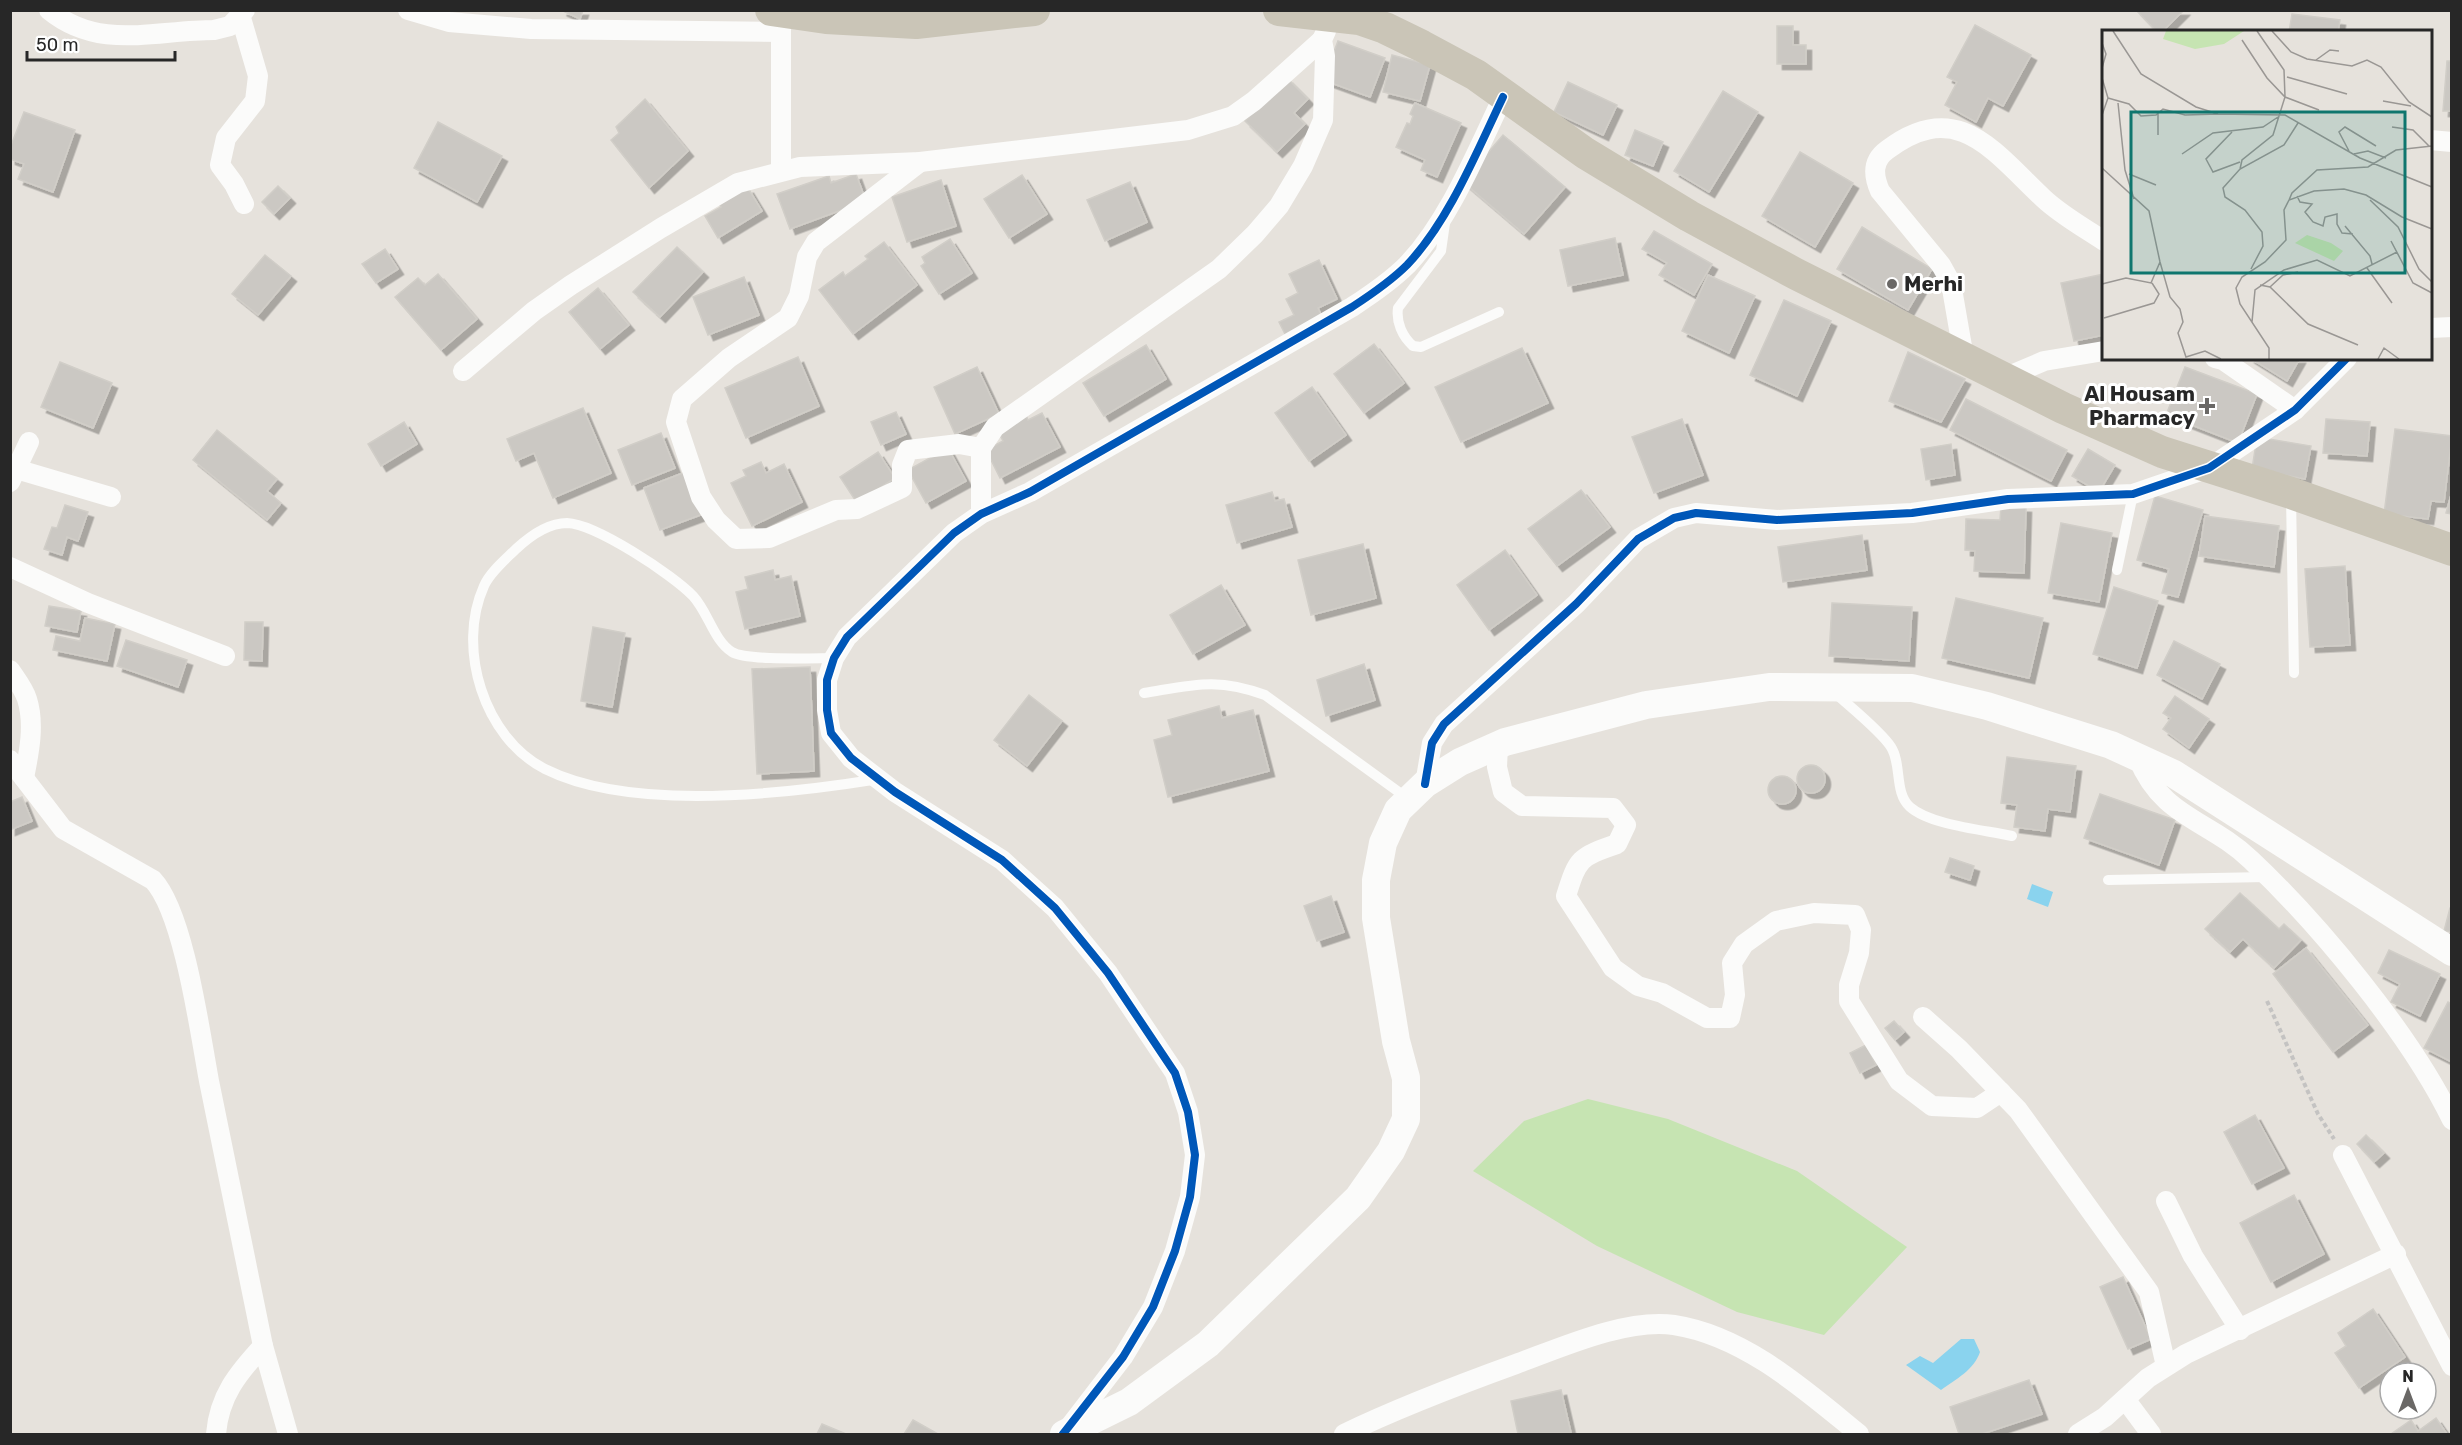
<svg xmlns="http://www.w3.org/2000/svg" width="2462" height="1445" font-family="Rubik,sans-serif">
	<defs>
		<filter id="shadow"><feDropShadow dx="5.5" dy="5.5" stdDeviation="0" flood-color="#0004"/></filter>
	</defs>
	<rect width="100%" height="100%" fill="#e6e2dc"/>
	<!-- green -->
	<polygon fill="#c6e4b2" points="1588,1099 1668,1119 1797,1171 1907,1247 1824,1335 1737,1312 1597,1246 1473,1171 1524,1121"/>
	<!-- water -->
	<g fill="#8ad3ee">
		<polygon points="2032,884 2053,892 2048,907 2027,899"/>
		<path d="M 1961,1339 L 1974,1339 L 1980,1352 C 1974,1370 1956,1379 1941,1390 L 1906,1365 L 1920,1356 L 1933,1363 Z"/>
	</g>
	<!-- building -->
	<g fill="#cbc8c3" stroke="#d1cec8" stroke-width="1.5" filter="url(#shadow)">
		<polygon points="561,10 583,10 580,19"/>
		<polygon points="2136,10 2184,10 2162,32 2157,32"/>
		<polygon points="2292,14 2340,20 2338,32 2289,32"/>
		<polygon points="1975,25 2031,55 2003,106 1988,98 1976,122 1945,105 1957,82 1947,77"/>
		<polygon points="1777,26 1793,26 1793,45 1806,45 1806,64 1777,64"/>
		<polygon points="1338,41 1385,58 1370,97 1323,80"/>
		<polygon points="1392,55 1430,65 1420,101 1383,92"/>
		<polygon points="2447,61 2452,61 2452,111 2443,111"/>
		<polygon points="1287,78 1308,99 1294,113 1305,124 1277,152 1245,121"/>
		<polygon points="1568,82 1617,105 1603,135 1554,112"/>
		<polygon points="1723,91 1758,112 1709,192 1674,171"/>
		<polygon points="645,99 688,151 649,188 611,140 619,133 616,127"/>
		<polygon points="1415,103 1461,123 1437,177 1421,170 1425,160 1396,147 1407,123 1410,124 1413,116 1410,114"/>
		<polygon points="24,112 75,130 53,192 18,179 24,164 10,159 10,148"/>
		<polygon points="438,122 502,156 477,202 414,168"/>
		<polygon points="1635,130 1663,142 1653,166 1625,155"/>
		<polygon points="1503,135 1565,187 1524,234 1463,182"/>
		<polygon points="1800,152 1853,183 1815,247 1762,216"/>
		<polygon points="856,174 866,201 790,229 777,194 829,176 831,183"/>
		<polygon points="1022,175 1047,214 1009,238 984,199"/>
		<polygon points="941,180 956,226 907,242 892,197"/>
		<polygon points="1130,182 1147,222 1105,241 1087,200"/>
		<polygon points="278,186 290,198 274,214 262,202"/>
		<polygon points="748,188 762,211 718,238 705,216 721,207 716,199"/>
		<polygon points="1862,227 1932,269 1908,310 1837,269"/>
		<polygon points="1654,231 1712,264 1694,295 1659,275 1667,263 1642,249"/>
		<polygon points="1615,238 1623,275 1568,286 1560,250"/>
		<polygon points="950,239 972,273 939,294 921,266 925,263 922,257"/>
		<polygon points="884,242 917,285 853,334 819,290 843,272 845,276 868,259 865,256"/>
		<polygon points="677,247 703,272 660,317 633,292"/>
		<polygon points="385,249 398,269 376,283 362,264"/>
		<polygon points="265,255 291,276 258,315 232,294"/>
		<polygon points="1319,260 1337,299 1318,308 1322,317 1285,334 1279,322 1294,315 1286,299 1298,293 1289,274"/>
		<polygon points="438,274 477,319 441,350 395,297 418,278 425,285"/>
		<polygon points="2104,274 2104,335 2074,341 2061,283"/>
		<polygon points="1708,275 1755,296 1729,353 1682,331"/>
		<polygon points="744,277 759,315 708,335 693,297"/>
		<polygon points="598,288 629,325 600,349 569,312"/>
		<polygon points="1784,300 1831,321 1797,396 1750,375"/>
		<polygon points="1374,344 1404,383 1364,413 1334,374"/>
		<polygon points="1146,345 1166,379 1104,416 1083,383"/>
		<polygon points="1522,348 1548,403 1461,442 1435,387"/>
		<polygon points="1908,352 1965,379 1941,422 1889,401"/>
		<polygon points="798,357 819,406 746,438 725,388"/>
		<polygon points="2250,358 2300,358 2287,381"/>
		<polygon points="60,362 112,383 93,428 41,407"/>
		<polygon points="977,367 999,414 955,434 934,387"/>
		<polygon points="2185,367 2257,394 2238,443 2166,415"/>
		<polygon points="1312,387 1346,435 1309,461 1275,413"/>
		<polygon points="1966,399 2067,450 2051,481 1950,430"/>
		<polygon points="583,408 611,473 553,498 534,453 516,461 507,439"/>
		<polygon points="896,412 906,434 881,445 871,422"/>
		<polygon points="1042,413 1060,447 1000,478 986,450 1003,441 997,430 1026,415 1028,420"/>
		<polygon points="1682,419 1703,475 1654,493 1632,437"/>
		<polygon points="2326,419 2370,422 2367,456 2323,453"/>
		<polygon points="404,422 417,444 381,466 368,444"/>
		<polygon points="2395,429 2452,436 2444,502 2431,501 2428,519 2384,514"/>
		<polygon points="217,430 277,479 267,491 281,503 267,520 193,460"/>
		<polygon points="661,433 675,468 632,485 618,450"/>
		<polygon points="2257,437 2311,446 2305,479 2252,469"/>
		<polygon points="1951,444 1955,475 1926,480 1921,449"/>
		<polygon points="948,448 966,481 926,503 908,470"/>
		<polygon points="2088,449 2115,465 2099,492 2072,476"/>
		<polygon points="878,452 895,478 857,503 840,477"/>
		<polygon points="761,462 766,473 784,464 802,502 752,526 731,483 746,476 743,470"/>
		<polygon points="688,471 703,514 660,530 644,488"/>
		<polygon points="1581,490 1610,527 1557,566 1528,529"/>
		<polygon points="1272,492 1275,501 1284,499 1292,527 1237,543 1226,505"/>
		<polygon points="2452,492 2452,514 2446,513"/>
		<polygon points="2155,496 2203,510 2178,597 2162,593 2169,569 2137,560"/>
		<polygon points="65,505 88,512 78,541 67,537 62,555 44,549 52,527 57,528"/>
		<polygon points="2001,506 2026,507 2024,573 1974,571 1975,551 1965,550 1966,519 2000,520"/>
		<polygon points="2205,516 2279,526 2274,567 2199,556"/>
		<polygon points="2061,523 2112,533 2099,602 2048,593"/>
		<polygon points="1862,535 1867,570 1783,582 1778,547"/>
		<polygon points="1363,544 1376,598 1311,615 1298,560"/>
		<polygon points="1505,550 1537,595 1489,630 1457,585"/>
		<polygon points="2345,566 2350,645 2310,647 2305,569"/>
		<polygon points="773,570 775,580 791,576 800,616 745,629 736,592 748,589 745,577"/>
		<polygon points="1221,585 1245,625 1193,654 1170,615"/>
		<polygon points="2114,587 2158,601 2137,668 2093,654"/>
		<polygon points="1956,598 2043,618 2029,678 1942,658"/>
		<polygon points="1832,603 1912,607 1909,661 1829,656"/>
		<polygon points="49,606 81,611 77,632 45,626"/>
		<polygon points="85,618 115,624 107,661 53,650 56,636 80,641"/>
		<polygon points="245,622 263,622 262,661 244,660"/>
		<polygon points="593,627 625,633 612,707 581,701"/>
		<polygon points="126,640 187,660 178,687 117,666"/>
		<polygon points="2174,641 2220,664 2202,699 2157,675"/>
		<polygon points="1364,664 1375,700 1326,716 1317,680"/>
		<polygon points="810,667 814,771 757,774 752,669"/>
		<polygon points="1029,695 1062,721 1027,766 994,740"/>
		<polygon points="2175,696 2209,719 2189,748 2163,729 2171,718 2163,713"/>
		<polygon points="1219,706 1222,718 1253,710 1269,771 1168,797 1154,740 1172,735 1168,720"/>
		<polygon points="2007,757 2076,766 2070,812 2048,809 2045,831 2014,827 2017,805 2001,803"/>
		<circle cx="1811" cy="779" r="14"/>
		<circle cx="1782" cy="790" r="14"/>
		<polygon points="2100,794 2175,820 2159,865 2084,838"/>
		<polygon points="22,797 32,821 10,830 10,802"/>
		<polygon points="1950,858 1974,866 1970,880 1945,872"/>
		<polygon points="2240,893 2279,929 2284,924 2301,940 2274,968 2243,939 2230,952 2205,929"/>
		<polygon points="1331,896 1344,932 1317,941 1304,906"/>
		<polygon points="2450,908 2452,908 2452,932 2444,931"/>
		<polygon points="2306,948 2368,1025 2333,1052 2273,974"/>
		<polygon points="2389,950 2440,974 2420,1016 2391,1002 2400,984 2378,973"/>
		<polygon points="2448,1002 2452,1004 2452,1062 2424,1048"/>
		<polygon points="1894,1021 1904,1032 1895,1040 1885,1028"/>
		<polygon points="1866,1045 1876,1065 1860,1073 1850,1053"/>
		<polygon points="2255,1115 2284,1168 2252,1184 2224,1132"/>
		<polygon points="2366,1135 2384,1153 2374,1162 2357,1144"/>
		<polygon points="2294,1195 2324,1254 2271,1282 2240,1223"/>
		<polygon points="2123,1277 2151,1339 2128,1349 2100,1287"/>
		<polygon points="2373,1309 2405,1357 2359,1388 2335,1353 2346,1346 2338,1333"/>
		<polygon points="2029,1380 2042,1414 1982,1434 1959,1434 1950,1407"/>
		<polygon points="1561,1390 1571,1433 1518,1434 1511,1401"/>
		<polygon points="2436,1418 2447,1434 2391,1434 2411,1420 2418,1431"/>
		<polygon points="913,1420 938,1434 904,1434"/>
		<polygon points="822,1424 846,1434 817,1434"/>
	</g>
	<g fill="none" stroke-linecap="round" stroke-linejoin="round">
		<!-- path -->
		<polyline stroke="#c4c3c2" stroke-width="4" stroke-dasharray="4.5 3" stroke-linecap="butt" points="2267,1001 2318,1114 2334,1139"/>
		<!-- service -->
		<g stroke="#fbfbfa" stroke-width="10">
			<path d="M 1445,223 L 1441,251 L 1398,308 C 1396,322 1402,336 1413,346 L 1421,347 L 1499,312"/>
			<polyline points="2291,496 2294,673"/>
			<polyline points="2117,570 2133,494"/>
			<path d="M 834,658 C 814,658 746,661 732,652 C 714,641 708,612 693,596 C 673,575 596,524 567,523 C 548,523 530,536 516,549 C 506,559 490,572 484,586 C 456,648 484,738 545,769 C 631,812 786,794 879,779"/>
			<path d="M 1834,692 C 1849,706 1881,731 1891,747 C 1902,764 1894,793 1910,807 C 1930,825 1985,830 2012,836"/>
			<path d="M 1144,693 C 1193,685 1217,677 1265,695 L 1407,798"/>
			<polyline points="2108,880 2267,877"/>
		</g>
		<!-- minor -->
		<g stroke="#fbfbfa" stroke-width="20">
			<path d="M 49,10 C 99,51 155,30 214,30 L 230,26 L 245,10"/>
			<polyline points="408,10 449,22 531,29 781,32 781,13"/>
			<polyline points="241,18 258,76 255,101 226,138 220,165 234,184 244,204"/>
			<polyline points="2430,140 2452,142"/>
			<polyline points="920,162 816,242 807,257 799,296 788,318 729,358 682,399 676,422 701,497 716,520 736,539 769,538 836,510 857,509 902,488 902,465 908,450 959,444 981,448"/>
			<polyline points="781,171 781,32"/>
			<polyline points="2430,328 2452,327"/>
			<path d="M 1964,358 L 1951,283 L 1941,265 L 1880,191 C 1873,175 1872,161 1887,150 C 1957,97 1993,151 2043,198 C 2061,215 2083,227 2104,241"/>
			<polyline points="2215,358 2223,360 2295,410"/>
			<polyline points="463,371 534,311 571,285 661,228 738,183 800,167 920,162 1188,130 1233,116 1254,101 1322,40"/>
			<polyline points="2004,378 2044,361 2104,351"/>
			<polyline points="16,469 111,497"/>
			<polyline points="10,482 29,442"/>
			<polyline points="981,514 981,448 995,427 1219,269 1255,234 1279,206 1303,166 1323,120 1325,56 1322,40 1326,31"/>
			<polyline points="10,567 88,603 225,656"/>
			<path d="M 10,670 C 16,679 24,689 27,699 C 35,724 29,753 24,778"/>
			<path d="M 1498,746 L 1497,767 L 1503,792 L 1522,806 L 1613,808 L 1626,825 L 1617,844 C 1579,857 1578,858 1566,896 L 1613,968 L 1638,986 L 1662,993 L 1707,1018 L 1730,1018 L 1735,995 L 1732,963 L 1744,944 L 1776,921 L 1814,913 L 1855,915 L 1861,930 L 1859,953 L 1849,985 L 1849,1001 L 1899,1081 L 1932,1106 L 1977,1108 L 2001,1092"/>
			<path d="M 2138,758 C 2162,818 2208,819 2251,860 C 2319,924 2411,1035 2452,1120"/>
			<path d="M 10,760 L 63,829 L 153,880 C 184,913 200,1033 209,1081 C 227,1169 245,1257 263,1346"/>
			<polyline points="1425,784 1432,743 1444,724 1576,604 1638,539 1674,518 1696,513 1777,520 1912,513 2008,499 2133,494 2209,468 2295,410 2347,358"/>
			<polyline points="1923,1017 1959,1049 2018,1110 2149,1292 2166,1366"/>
			<polyline points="2343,1155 2452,1366"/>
			<polyline points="2166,1201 2193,1256 2240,1330"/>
			<polyline points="2125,1399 2151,1434"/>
			<path d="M 1067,1430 L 1123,1357 L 1153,1307 L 1175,1251 L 1190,1197 L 1195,1155 L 1188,1112 L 1175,1073 L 1108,973 L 1055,908 L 1002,860 L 895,792 L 851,758 L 831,733 L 827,710 L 827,680 L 834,658 L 847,637 L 954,533 L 981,514 L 1030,492 L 1352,307 C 1372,294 1391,281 1407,265 C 1449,221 1477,151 1503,97"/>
			<path d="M 216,1434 C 219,1396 238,1373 263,1346 L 288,1434"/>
			<path d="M 1344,1434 C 1400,1407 1458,1385 1516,1364 C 1560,1348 1626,1318 1674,1325 C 1745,1336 1805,1390 1859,1434"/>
			<polyline points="2078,1434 2105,1417 2148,1378 2186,1354 2396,1254"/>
		</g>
		<!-- secondary -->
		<polyline stroke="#fbfbfa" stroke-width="28" points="1064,1434 1129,1402 1208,1344 1358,1198 1391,1151 1406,1119 1406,1078 1396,1041 1376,918 1376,880 1383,843 1398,810 1425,784 1460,762 1505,742 1646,705 1769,687 1912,688 1987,706 2111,745 2174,774 2452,952"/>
		<!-- primary -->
		<g stroke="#cac5b7" stroke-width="32">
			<polyline points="771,10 826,18 916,23 1034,10"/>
			<polyline points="1279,10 1359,19 1385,28 1422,46 1476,75 1585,153 1689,216 1796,274 2063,408 2162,452 2291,493 2452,550"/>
		</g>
		<defs>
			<g id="cycleway">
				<polyline points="1425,784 1432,743 1444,724 1576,604 1638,539 1674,518 1696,513 1777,520 1912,513 2008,499 2133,494 2209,468 2295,410 2347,358"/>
				<path d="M 1063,1434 L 1123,1357 L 1153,1307 L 1175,1251 L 1190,1197 L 1195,1155 L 1188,1112 L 1175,1073 L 1108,973 L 1055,908 L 1002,860 L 895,792 L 851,758 L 831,733 L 827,710 L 827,680 L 834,658 L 847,637 L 954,533 L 981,514 L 1030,492 L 1352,307 C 1372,294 1391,281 1407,265 C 1449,221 1477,151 1503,97"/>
			</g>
		</defs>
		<!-- cycleway casing -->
		<use href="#cycleway" stroke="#fff" stroke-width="11"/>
		<!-- cycleway -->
		<use href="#cycleway" stroke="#0057b8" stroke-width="8"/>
	</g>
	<!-- markers -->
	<g fill="#6a6866" stroke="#fff" stroke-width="2">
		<circle cx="1892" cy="284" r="6"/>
		<path d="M2204 397h6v6h6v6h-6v6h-6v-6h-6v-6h6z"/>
	</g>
	<g text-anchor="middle" stroke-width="6" stroke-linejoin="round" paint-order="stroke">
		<!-- poi labels -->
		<g font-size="21" font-weight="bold" fill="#272727" stroke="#fff" text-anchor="start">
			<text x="1904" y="291">Merhi</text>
			<text x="2195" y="401" text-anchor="end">Al Housam<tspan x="2195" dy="24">Pharmacy</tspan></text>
		</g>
	</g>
	<!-- overview -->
	<g transform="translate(2102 30)">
		<rect width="330" height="330" fill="#e6e2dc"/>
		<path d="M 64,1 L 142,1 L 122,14 L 93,19 L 61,9 ZM 205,205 L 229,213 L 241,221 L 232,231 L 193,213 Z" fill="#c6e4b2"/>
		<path fill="none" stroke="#9a9794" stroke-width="1.5" d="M 11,1 L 39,44 L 94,77 L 116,84 L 183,85 L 258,128 L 330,157M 170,1 L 189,22 L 205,29 L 250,36 L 265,30 L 279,37 L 307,72 L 330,87M 140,10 L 165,48 L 183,67 L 217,80M 0,13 L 4,24 L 0,38M 214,30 L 228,20 L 237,21M 185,47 L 245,64M 0,48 L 6,68 L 0,85M 6,68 L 27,74 L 39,86 L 54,85 L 61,79 L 83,85 L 116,84M 281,71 L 309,76M 16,73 L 23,140 L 32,169M 56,84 L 56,105M 290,97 L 311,100 L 327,116M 130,102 L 104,129 L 111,142 L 138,132M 247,121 L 237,102 L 243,97 L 274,116M 80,124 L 111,103 L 161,97 L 176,87M 252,124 L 266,121 L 284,128M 0,138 L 47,181 L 58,232M 138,139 L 140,130 L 171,105 L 183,67 L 182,40 L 155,1M 27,144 L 54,155M 195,166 L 198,172 L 210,174 L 203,182 L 211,192 L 221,196 L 223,187 L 235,184 L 235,194 L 240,203 L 251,204M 187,170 L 190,163 L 215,140 L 266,137 L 294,120 L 330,116M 268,170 L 296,197 L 317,239 L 330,252M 243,196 L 268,226 L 270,234M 289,211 L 311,253 L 330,263M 265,238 L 290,273M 149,239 L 161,216 L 160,202 L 143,180 L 123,167 L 121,158 L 138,139 L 182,115 L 196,93M 0,254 L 24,248 L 49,253 L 58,232 L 68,267 L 78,279 L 81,292 L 76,303 L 84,327 L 103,321 L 119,329M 158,255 L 168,257 L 206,294 L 256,315M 168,257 L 181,245 L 196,242M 2,288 L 52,273 L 57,264 L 50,253M 150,292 L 153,260 L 182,240 L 215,230 L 248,246 L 295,222M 167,329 L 167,318 L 138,274 L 134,258 L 140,247 L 163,232 L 184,210 L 182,180 L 187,170 L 212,161 L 242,159 L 264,165 L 300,187 L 330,199M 276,329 L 282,318 L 297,329"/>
		<path fill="#0f766e" fill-opacity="0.15" stroke="#0f766e" stroke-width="3" d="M 29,82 L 303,82 L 303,243 L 29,243 Z"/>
		<rect width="330" height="330" fill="none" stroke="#272727" stroke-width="3"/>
	</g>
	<!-- border -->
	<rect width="2462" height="1445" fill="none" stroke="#272727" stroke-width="24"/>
	<!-- north arrow -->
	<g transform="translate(2408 1391)"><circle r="28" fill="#ffffff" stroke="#a9a9a9" stroke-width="1.5"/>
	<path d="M0-4.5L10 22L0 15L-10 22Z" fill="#6a6866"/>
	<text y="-9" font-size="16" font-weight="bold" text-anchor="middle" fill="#272727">N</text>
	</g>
	<!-- scale -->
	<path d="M27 51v9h148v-9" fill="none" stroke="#272727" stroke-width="3"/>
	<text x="36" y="51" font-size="18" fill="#272727" stroke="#ffffff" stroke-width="4.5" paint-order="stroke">50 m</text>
</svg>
